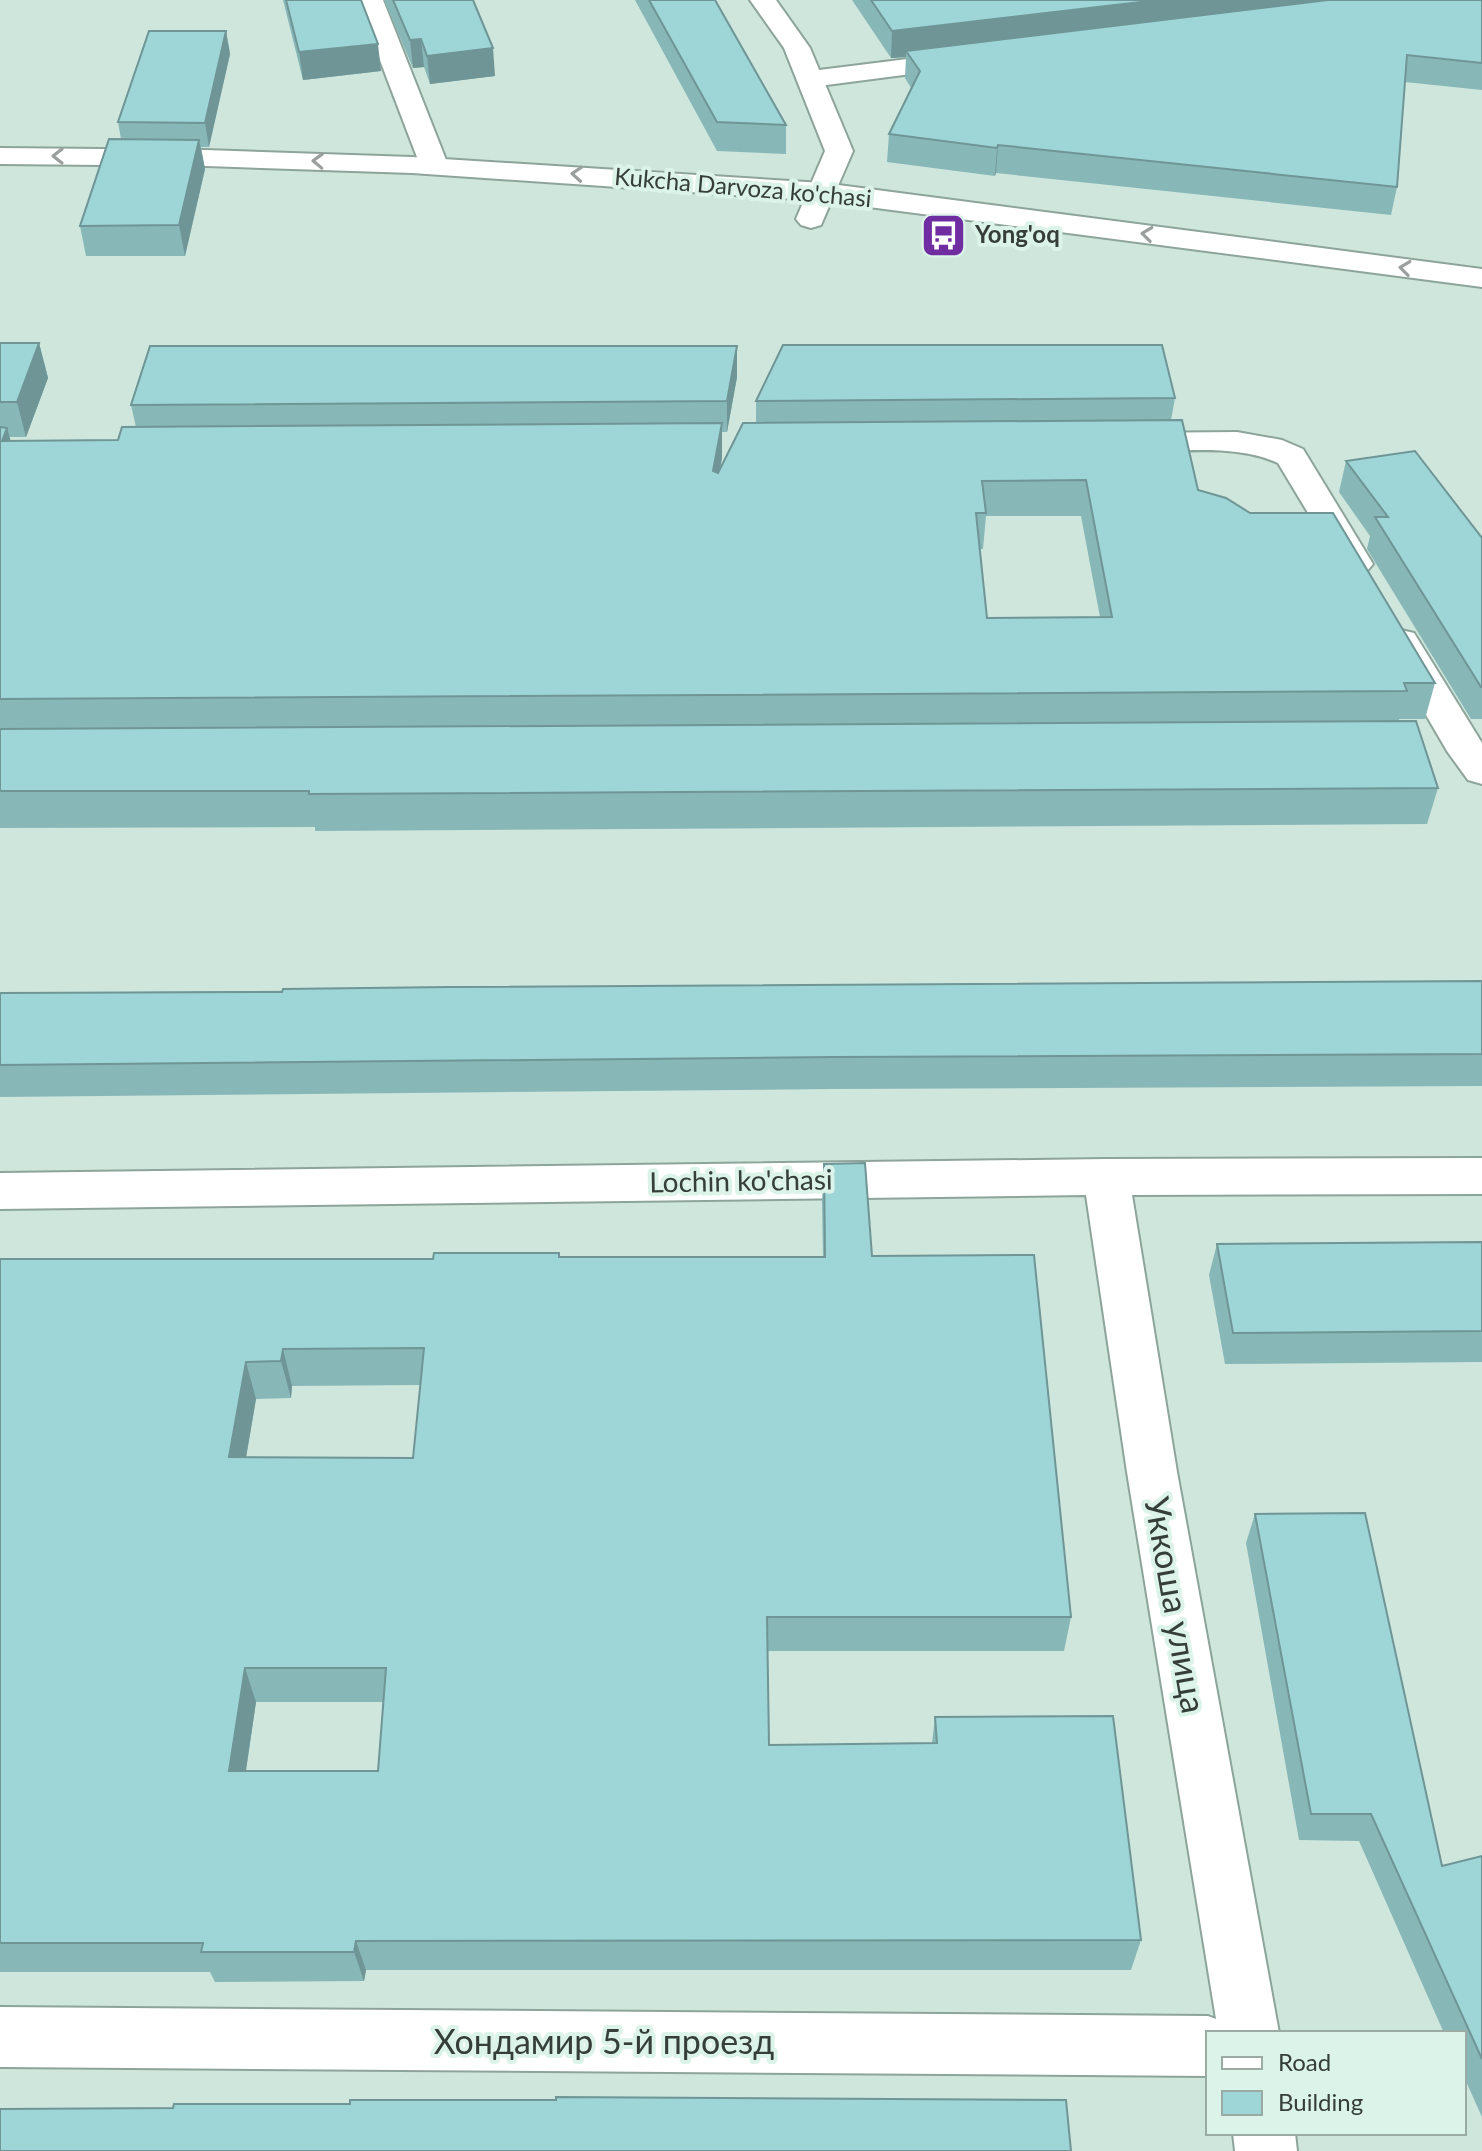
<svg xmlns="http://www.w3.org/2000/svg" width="1482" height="2151" font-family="Lato,sans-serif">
	<rect width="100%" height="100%" fill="#cee6dc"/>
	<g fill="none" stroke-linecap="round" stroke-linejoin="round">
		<defs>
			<g id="minor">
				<polygon points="357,0 383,0 448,165 444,171 434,173 424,171 420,165"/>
				<polygon points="964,52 973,54 977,60 973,66 811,87 802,85 798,79 802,73 811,71"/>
				<path d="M 1237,432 L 1282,440 L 1303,449 L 1373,564 L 1367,571 L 1355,575 L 1343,571 L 1278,463 C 1233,443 1176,452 1128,453 L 1116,450 L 1112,443 L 1116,436 L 1128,433 Z"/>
				<polygon points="1401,630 1414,633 1482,743 1482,784 1468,780 1447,751 1383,641 1388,633"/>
				<polygon points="1482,1158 1482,1194 1132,1195 1177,1472 1279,2033 1208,2033 1208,2076 0,2067 0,2007 1208,2016 1216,2019 1127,1472 1086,1195 0,1209 0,1173 1106,1159"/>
				<polygon points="1233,2133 1295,2133 1297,2151 1235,2151"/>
			</g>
			<polygon id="tertiary" points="750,0 776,0 810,48 853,151 821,225 811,228 801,225 796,219 825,151 784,48"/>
			<polygon id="primary" points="0,148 206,150 412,157 823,183 1482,269 1482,287 823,201 412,173 206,166 0,164"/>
		</defs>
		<!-- minor casing -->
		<use href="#minor" stroke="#8da49b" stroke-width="4"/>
		<!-- tertiary casing -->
		<use href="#tertiary" stroke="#8da49b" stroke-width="4"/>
		<!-- primary casing -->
		<use href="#primary" stroke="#8da49b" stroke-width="4"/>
		<!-- minor -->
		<use href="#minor" fill="#fff" fill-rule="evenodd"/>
		<!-- tertiary -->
		<use href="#tertiary" fill="#fff" fill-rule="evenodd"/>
		<!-- primary -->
		<use href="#primary" fill="#fff" fill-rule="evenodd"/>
	</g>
	<!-- wall -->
	<g fill="#88b7b8" fill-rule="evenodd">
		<polygon points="283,0 361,0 381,71 303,80"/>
		<polygon points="384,0 473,0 495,76 430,84 424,67 413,68"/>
		<polygon points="635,0 715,0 786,125 786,154 717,151"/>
		<polygon points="852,0 1482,0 1482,90 1405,82 1397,187 1391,215 996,173 995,176 887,162 889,134 911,88 905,78 906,57 891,58"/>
		<polygon points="226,31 230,54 209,147 201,147 205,169 185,256 86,256 80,226 121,139 118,122"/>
		<path d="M 0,343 L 39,343 L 48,378 L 26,437 L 9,437 L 10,440 L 118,440 L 136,427 L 131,405 L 737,377 L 727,432 L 722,432 L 722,458 L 720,468 L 756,423 L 756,401 L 1175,398 L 1171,420 L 1198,490 L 1435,683 L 1425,719 L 1399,719 L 1399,721 L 1438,788 L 1427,824 L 315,831 L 315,827 L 0,828 ZM 986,516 L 1081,516 L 1100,617 L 987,618 L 980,549 L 983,549 Z"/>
		<polygon points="1346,461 1482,538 1482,719 1471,719 1367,549 1370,536 1339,492"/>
		<polygon points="1482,981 1482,1086 833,1089 0,1097 0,993"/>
		<path d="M 824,1164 L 872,1256 L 1071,1617 L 1064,1651 L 768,1651 L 769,1745 L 932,1743 L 935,1717 L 1141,1940 L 1131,1970 L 366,1970 L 364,1981 L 215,1982 L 210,1972 L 0,1972 L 0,1259 L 823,1257 L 822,1201 ZM 420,1385 L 413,1458 L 246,1457 L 256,1399 L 291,1398 L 292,1386 ZM 256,1702 L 383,1702 L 378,1771 L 246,1771 Z"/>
		<polygon points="1482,1242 1482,1362 1225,1364 1209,1275 1217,1244"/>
		<polygon points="1255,1514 1442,1866 1482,1856 1482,2117 1464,2077 1464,2033 1444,2033 1359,1841 1299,1840 1246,1543"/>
	</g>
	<!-- shaded-wall -->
	<g fill="#6f9596">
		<polygon points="1158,0 1359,0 906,51 906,57 891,58 892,31"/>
		<polygon points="226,31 230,54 209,147 205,123"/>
		<polygon points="421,39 424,67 413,68 410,40"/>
		<polygon points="378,44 381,71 303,80 299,52"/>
		<polygon points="493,48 495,76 430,84 427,56"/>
		<polygon points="199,140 205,169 185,256 179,225"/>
		<polygon points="998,145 996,173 995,176 997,148"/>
		<polygon points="39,343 48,378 26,437 17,402"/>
		<polygon points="737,346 737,377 727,432 727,401"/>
		<polygon points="722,423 722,458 713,506 713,471"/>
		<polygon points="7,428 17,463 2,441"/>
		<polygon points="283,1349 292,1386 291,1398 281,1361"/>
		<polygon points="246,1362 256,1399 240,1493 229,1457"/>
		<polygon points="245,1668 256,1702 241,1803 229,1771"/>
		<polygon points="356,1941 366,1970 364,1981 354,1952"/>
	</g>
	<!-- building -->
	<g fill="#9ed5d6" stroke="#6f9596" stroke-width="2" fill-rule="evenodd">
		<polygon points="286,0 361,0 378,44 299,52"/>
		<polygon points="393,0 473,0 493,48 427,56 421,39 410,40"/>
		<polygon points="649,0 715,0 786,125 717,122"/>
		<polygon points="871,0 1158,0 892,31"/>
		<polygon points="1328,0 1482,0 1482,63 1407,55 1397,187 998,145 997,148 889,134 920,71 906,51"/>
		<polygon points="149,31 226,31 205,123 118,122"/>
		<polygon points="109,139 199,140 179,225 80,226"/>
		<polygon points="0,343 39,343 17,402 0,402"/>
		<polygon points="783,345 1162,345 1175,398 756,401"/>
		<polygon points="150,346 737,346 727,401 131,405"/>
		<path d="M 1182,420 L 1198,490 L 1226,498 L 1250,513 L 1333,513 L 1435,683 L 1404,683 L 1407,691 L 0,699 L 0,427 L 7,428 L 2,441 L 118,440 L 122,427 L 722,423 L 713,471 L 718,473 L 743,423 ZM 1086,480 L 1112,617 L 987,618 L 976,513 L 986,513 L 982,481 Z"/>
		<polygon points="1415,451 1482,538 1482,687 1481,687 1375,517 1388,517 1346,461"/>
		<polygon points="1416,721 1438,788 309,794 309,791 0,791 0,729"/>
		<polygon points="1482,981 1482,1054 834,1057 0,1065 0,993 282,992 283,989 449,987"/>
		<path d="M 865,1163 L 872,1256 L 1034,1255 L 1071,1617 L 767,1617 L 769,1745 L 937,1743 L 935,1717 L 1113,1716 L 1141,1940 L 356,1941 L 354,1952 L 201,1952 L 203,1943 L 0,1943 L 0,1259 L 433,1259 L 434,1253 L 559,1253 L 559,1257 L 825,1257 L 824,1164 ZM 424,1348 L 413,1458 L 229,1457 L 246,1362 L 281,1361 L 283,1349 ZM 245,1668 L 386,1668 L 378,1771 L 229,1771 Z"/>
		<polygon points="1482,1242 1482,1331 1233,1333 1217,1244"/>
		<polygon points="1365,1513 1442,1866 1482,1856 1482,2059 1371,1814 1311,1814 1255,1514"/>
		<polygon points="556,2097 1066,2100 1071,2151 0,2151 0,2109 173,2108 174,2104 350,2104 350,2100 556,2100"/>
	</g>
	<!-- one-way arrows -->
	<defs><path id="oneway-chevron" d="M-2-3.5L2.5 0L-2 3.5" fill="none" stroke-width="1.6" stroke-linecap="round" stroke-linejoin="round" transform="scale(2)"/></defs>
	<g stroke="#9a9e9c">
		<use href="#oneway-chevron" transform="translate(58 156) rotate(180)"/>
		<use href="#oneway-chevron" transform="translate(318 161) rotate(-178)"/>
		<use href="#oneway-chevron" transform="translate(577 174) rotate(-176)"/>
		<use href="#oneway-chevron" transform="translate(1147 234) rotate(-173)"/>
		<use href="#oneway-chevron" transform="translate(1405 268) rotate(-173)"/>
	</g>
	<!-- icons -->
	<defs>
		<symbol id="bus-square" viewBox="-11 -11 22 22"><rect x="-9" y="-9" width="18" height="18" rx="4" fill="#702ca1" stroke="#dbf3e9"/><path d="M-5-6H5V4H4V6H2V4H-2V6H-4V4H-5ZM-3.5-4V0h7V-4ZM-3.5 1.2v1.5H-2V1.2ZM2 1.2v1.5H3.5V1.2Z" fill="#fff"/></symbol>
	</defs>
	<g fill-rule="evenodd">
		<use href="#bus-square" x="918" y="210" width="51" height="51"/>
	</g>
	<g text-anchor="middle" stroke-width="8" stroke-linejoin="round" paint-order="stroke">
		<!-- far-street labels -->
		<g font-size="24" fill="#353e3a" stroke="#dbf3e9">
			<text transform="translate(743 188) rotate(5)" y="8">Kukcha Darvoza ko'chasi</text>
		</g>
		<!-- far-poi labels -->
		<g font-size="24" font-weight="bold" fill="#353e3a" stroke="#dbf3e9" text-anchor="start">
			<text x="975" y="243">Yong'oq</text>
		</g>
		<!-- street labels -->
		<g font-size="28" fill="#353e3a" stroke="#dbf3e9">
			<text transform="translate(741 1181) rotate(-1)" y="10">Lochin ko'chasi</text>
		</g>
		<!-- near-street labels -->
		<g font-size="34" fill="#353e3a" stroke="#dbf3e9">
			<text transform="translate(1175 1605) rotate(80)" y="12">Уккоша улица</text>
			<text x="604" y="2054">Хондамир 5-й проезд</text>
		</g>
	</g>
	<!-- legend -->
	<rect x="1206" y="2031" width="260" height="104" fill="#dbf3e9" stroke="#99aba3" stroke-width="2"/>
	<rect x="1222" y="2057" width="40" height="12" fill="#ffffff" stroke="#99aba3" stroke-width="2"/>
	<text x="1278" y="2071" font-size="24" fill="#353e3a">Road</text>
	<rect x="1222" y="2091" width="40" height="24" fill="#9ed5d6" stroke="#99aba3" stroke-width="2"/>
	<text x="1278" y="2111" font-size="24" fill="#353e3a">Building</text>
</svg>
